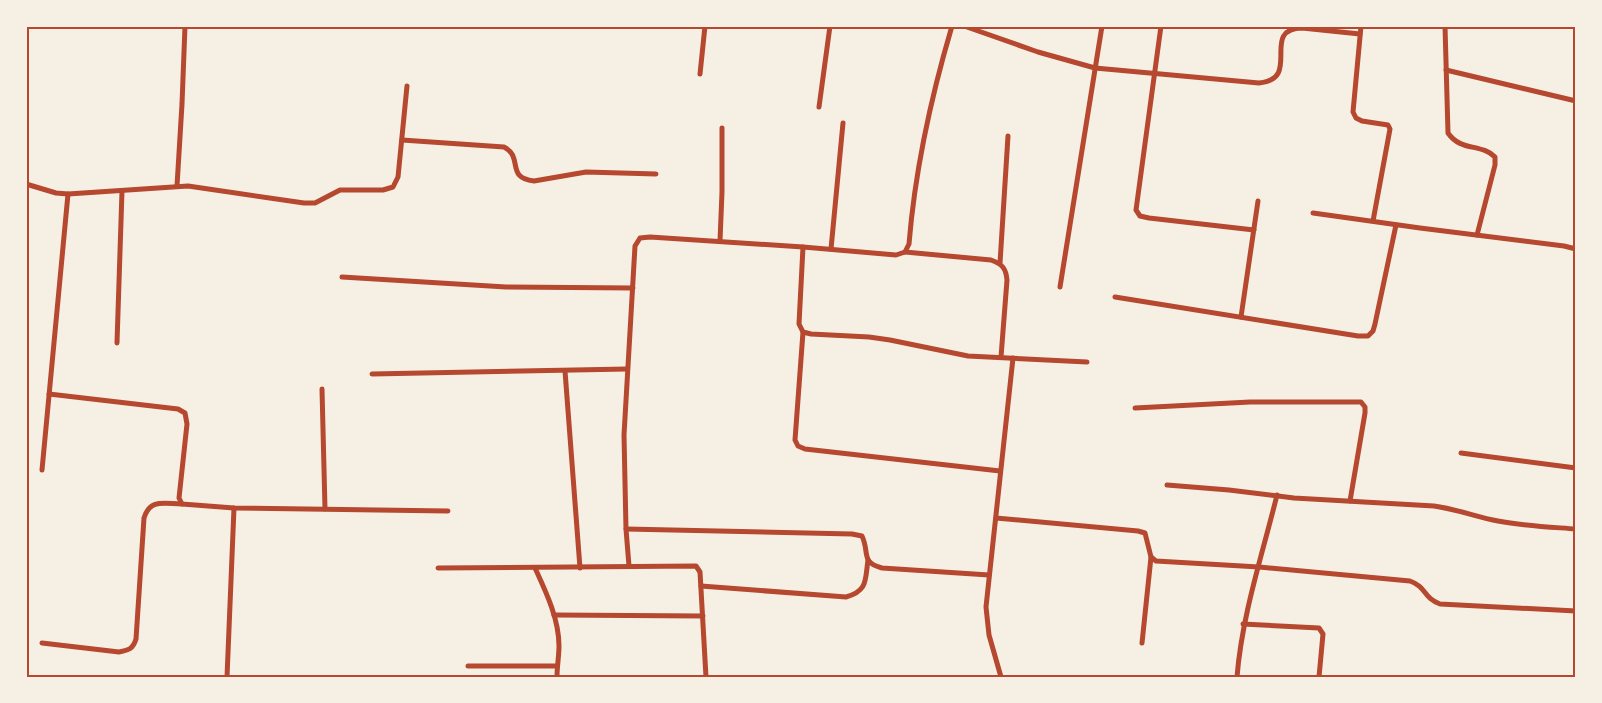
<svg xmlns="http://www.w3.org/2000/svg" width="1602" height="703" font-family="Commissioner,sans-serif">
	<rect width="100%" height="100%" fill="#f6efe4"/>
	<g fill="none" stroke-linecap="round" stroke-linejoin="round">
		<!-- minor -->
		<g stroke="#b5482f" stroke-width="5">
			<path d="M 964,26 L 1038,52 L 1095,68 L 1259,83 C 1303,79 1259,29 1302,28 L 1360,34"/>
			<polyline points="1161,26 1136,210 1140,216 1149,218 1254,230"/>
			<polyline points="1361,26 1353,112 1356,118 1362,121 1388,125 1390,129 1373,221"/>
			<path d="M 1445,26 L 1448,133 C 1461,152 1481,143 1495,157 L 1495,165 L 1477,235"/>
			<polyline points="1446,70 1576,101"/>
			<polyline points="700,74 705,26"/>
			<polyline points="819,107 830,26"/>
			<path d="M 402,140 L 504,147 C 524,157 505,178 534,181 L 586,172 L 656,174"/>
			<polyline points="26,184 56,193 68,194 188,186 304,203 315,203 340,190 383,190 393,187 398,177 407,86"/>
			<polyline points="177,186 182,104 185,26"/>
			<polyline points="1313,213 1420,228 1564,246 1576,249"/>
			<polyline points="720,241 722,192 722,128"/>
			<polyline points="803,247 799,324 803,332 811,334 869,337 890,340 968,356 1087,362"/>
			<polyline points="831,249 843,123"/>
			<path d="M 905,252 L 991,260 C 1002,264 1006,268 1007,280 L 1001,357"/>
			<polyline points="1000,263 1008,136"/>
			<polyline points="342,277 506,287 633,288"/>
			<polyline points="1060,287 1102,26"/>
			<polyline points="1115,297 1358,336 1368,336 1373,331 1375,324 1396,225"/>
			<polyline points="1241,317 1258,201"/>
			<polyline points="803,332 795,440 798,446 805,449 1000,471"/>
			<polyline points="117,343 122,191"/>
			<polyline points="565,371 580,568"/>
			<polyline points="372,374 627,369"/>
			<polyline points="322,389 325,509"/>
			<polyline points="49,394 178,409 185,413 187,424 179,498 182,504 234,508 448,511"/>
			<polyline points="1135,408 1250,402 1361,402 1365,407 1365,413 1350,501"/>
			<polyline points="1461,453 1576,468"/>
			<polyline points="42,470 68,194"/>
			<path d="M 1167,485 L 1229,490 L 1294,498 L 1434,506 C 1456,509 1477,517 1498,521 C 1524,526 1550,527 1576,529"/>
			<path d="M 996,518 L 1138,531 L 1145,533 L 1151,557 L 1156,561 L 1259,567 L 1410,581 C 1427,587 1423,598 1440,604 L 1576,611"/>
			<path d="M 626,529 L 852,534 L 862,536 C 870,553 860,562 882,568 L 989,575"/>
			<path d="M 629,566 L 626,529 L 624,435 L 635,246 L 640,238 L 650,237 L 803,247 L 896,255 L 905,252 L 909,244 C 915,170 931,97 952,26"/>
			<polyline points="438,568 696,566 700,572 706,677"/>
			<path d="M 535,568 C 546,592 559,619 559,646 C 559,656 557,666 557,677"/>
			<path d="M 701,586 L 846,597 C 868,591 865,580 868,560"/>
			<polyline points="554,615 703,616"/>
			<polyline points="1243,624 1319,628 1323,634 1319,677"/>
			<path d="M 42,643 L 119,652 C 129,650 133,649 136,639 L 144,518 C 150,498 165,504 182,504"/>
			<polyline points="1142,643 1151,557"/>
			<polyline points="468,666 557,666"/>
			<polyline points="227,677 234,508"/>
			<polyline points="1001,677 989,635 986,607 1013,358"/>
			<path d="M 1237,677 C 1242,615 1262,556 1277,495"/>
		</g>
	</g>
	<!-- border -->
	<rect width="1602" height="703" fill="none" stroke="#f6efe4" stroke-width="55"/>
	<rect x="28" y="28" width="1546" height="648" fill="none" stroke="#b5482f" stroke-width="2"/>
</svg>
